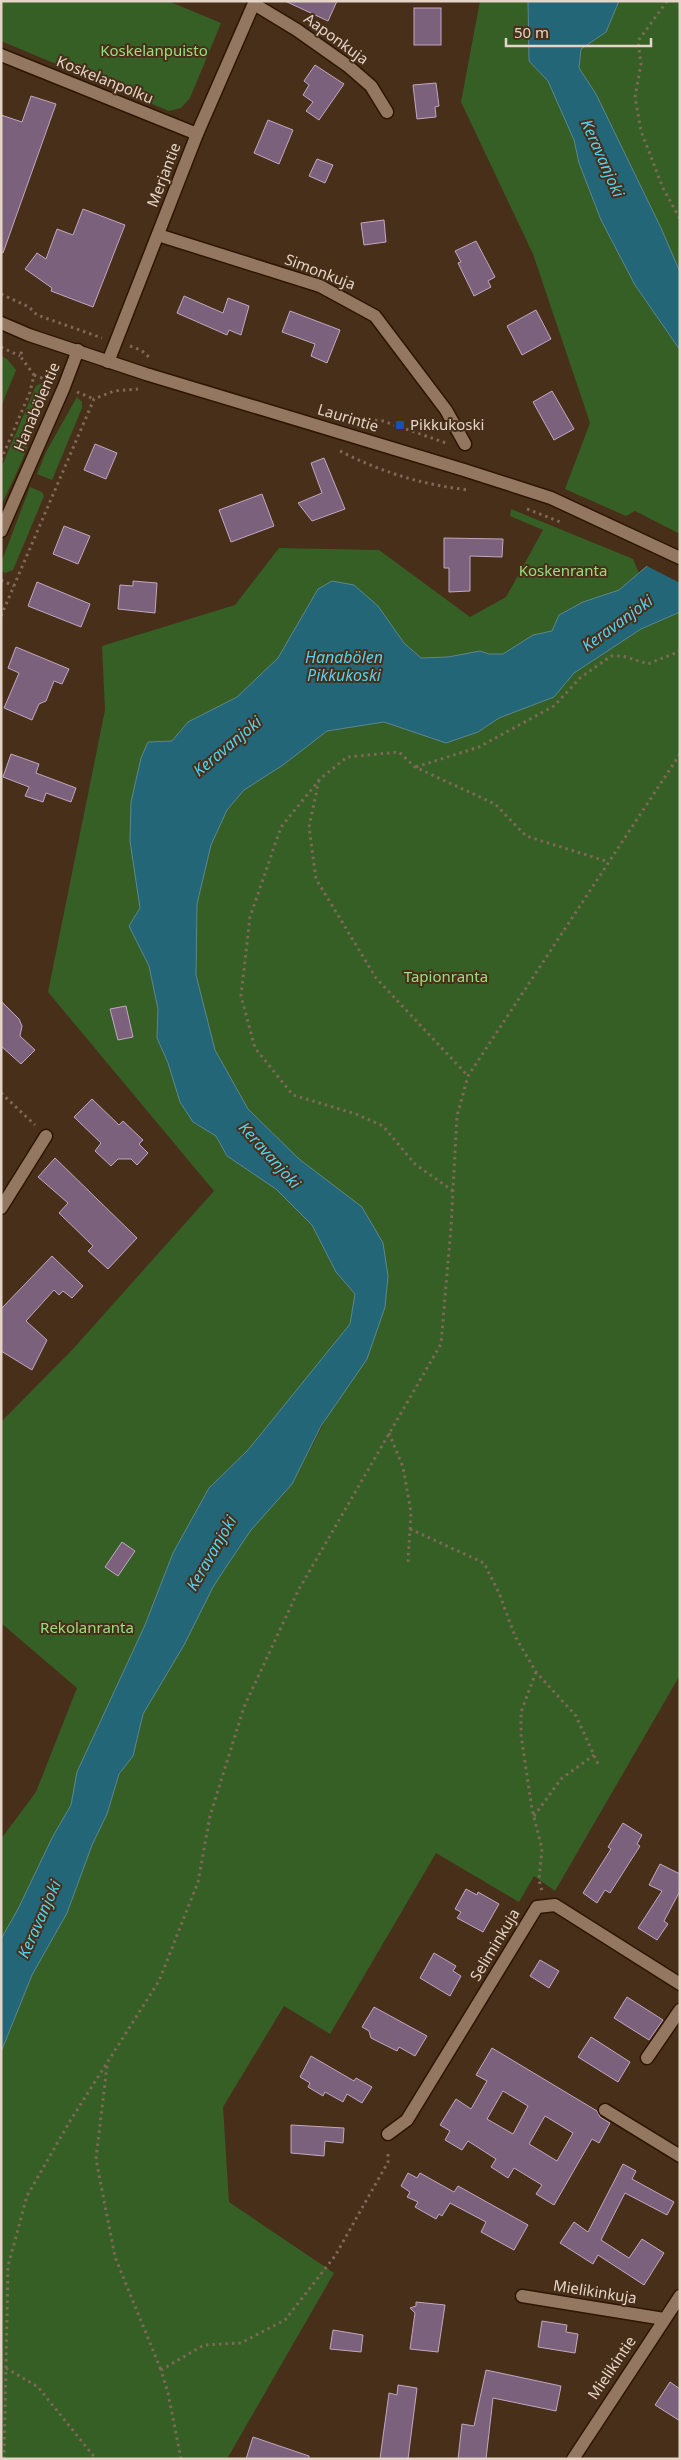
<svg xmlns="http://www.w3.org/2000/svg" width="681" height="2460" font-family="'Noto Sans',sans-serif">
	<rect width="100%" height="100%" fill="#482f19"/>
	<!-- green -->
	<g fill="#365f26">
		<polygon points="1,1 168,1 221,23 190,98 181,108 169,111 1,41"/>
		<polygon points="480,1 528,1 529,61 548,81 574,140 579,163 601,220 635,285 680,350 680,534 635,511 626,516 565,489 590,423 533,254 461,102"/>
		<polygon points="619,1 680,1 680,272 661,228 596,94 579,68 581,49 606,32"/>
		<polygon points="1,356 7,359 16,370 1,407"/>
		<path d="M 42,383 C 41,425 19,468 1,506 L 1,468 L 36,386 Z"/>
		<polygon points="77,397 82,402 82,408 52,480 37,474 46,452"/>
		<polygon points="30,487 42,492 44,496 13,570 5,573 1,570 1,563"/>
		<polygon points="511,509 633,559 639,573 619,590 583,602 552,631 533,635 503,654 489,654 480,651 448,657 421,658 404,643 378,606 354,585 332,581 318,589 278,658 237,697 188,722 172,741 148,742 137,880 140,908 129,926 149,966 158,1009 157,1038 193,1122 216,1136 227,1156 276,1189 312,1225 336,1272 355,1294 350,1324 248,1450 209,1488 173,1553 145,1625 77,1772 71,1805 53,1836 18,1909 1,1939 1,1839 36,1792 77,1688 1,1623 1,1422 73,1349 214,1191 48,992 105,710 102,646 235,605 279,548 379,550 470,617 506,597 543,530 510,516"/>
		<polygon points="680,612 680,1675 555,1891 534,1876 519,1902 436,1853 330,2034 284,2006 223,2107 229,2202 334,2273 227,2459 1,2459 1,2052 32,1975 67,1913 92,1845 107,1814 119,1774 133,1756 143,1714 213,1587 250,1530 292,1484 385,1307 329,1184 299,1159 248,1109 215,1050 196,975 197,904 211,845 227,810 244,790 283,765 327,731 384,722 446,743 478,732 499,718 554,697 574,673 641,629"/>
	</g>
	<!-- water -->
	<g fill="#236677" stroke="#5d878f">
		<polygon points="528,1 619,1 606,32 581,49 579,68 596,94 661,228 680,272 680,350 635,285 601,220 579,163 574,140 548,81 529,61"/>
		<polygon points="680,538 680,612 641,629 574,673 554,697 499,718 478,732 446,743 384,722 327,731 283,765 244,790 227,810 211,845 197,904 196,975 215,1050 248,1109 299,1159 362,1207 383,1243 388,1276 385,1307 367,1359 321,1426 292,1484 251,1530 230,1561 213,1587 184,1645 143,1714 133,1756 119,1774 107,1814 92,1845 67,1913 32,1975 1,2052 1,1939 18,1909 53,1836 71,1805 77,1772 145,1625 173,1553 209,1488 248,1450 350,1324 355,1294 336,1272 312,1225 276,1189 227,1156 216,1136 193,1122 180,1102 168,1063 157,1038 158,1009 149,966 129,926 140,908 130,841 131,802 141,758 148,742 172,741 188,722 237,697 278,658 318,589 332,581 354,585 378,606 404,643 421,658 448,657 480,651 489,654 503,654 533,635 552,631 559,615 583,602 619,590"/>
	</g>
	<!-- pier -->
	<polygon fill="#482f19" points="680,536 680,583 645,565"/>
	<!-- building -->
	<g fill="#7b617b" stroke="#c3a7c2" fill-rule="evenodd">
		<polygon points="285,1 337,1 328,21"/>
		<rect x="414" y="8" width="27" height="37"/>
		<polygon points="315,65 344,84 319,120 306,111 313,102 303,95 309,85 304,81"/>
		<polygon points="436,83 439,106 435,107 436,117 417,119 413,85"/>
		<polygon points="31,96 56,104 3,253 1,252 1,115 22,122"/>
		<polygon points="268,120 293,130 279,164 254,153"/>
		<polygon points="317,159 333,165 325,183 309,176"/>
		<polygon points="83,209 125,225 93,307 51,291 52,288 25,269 37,253 46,259 57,229 73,235"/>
		<polygon points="384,220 386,242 364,245 361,223"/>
		<polygon points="476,241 495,277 488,281 491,287 474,296 458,263 461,262 455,251"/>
		<polygon points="184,296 223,313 228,298 249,306 241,335 229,330 227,335 177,313"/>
		<polygon points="536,310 551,339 522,355 507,326"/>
		<polygon points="290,311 340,330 327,363 311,356 315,344 282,332"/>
		<polygon points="552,391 574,429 554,440 533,402"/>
		<polygon points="95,444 117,453 106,479 84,470"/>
		<polygon points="324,458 345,509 312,521 298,503 322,493 311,463"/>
		<polygon points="262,494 274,526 231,542 219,510"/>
		<polygon points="64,526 90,536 78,564 53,554"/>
		<polygon points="444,538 503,539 502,557 470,556 470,591 449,592 449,568 444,568"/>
		<polygon points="133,581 157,583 155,613 118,609 120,585 133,586"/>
		<polygon points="37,582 90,604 81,627 28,606"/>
		<polygon points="16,647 69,669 62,684 54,681 46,701 39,704 32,720 4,708 19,673 8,668"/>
		<polygon points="11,754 39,764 36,773 76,788 71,802 46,793 43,802 25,796 29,787 3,777"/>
		<polygon points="1,1001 19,1019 22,1026 20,1036 35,1050 21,1064 1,1046"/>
		<polygon points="126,1006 133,1037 118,1040 110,1009"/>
		<polygon points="92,1099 119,1125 123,1121 143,1140 139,1144 148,1153 137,1165 131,1159 118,1159 111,1166 95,1151 101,1143 74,1117"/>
		<polygon points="55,1158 137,1238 108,1269 88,1251 93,1246 59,1213 68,1203 38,1177"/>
		<polygon points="52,1256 83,1286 72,1298 63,1291 59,1295 54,1290 26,1321 47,1340 32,1370 1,1351 1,1309"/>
		<polygon points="122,1542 135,1551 118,1576 105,1567"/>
		<polygon points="623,1823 642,1835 637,1844 640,1846 610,1893 605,1890 597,1903 583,1893 611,1849 608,1847"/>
		<polygon points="660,1864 680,1874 680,1891 664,1921 668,1924 657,1940 638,1928 662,1891 649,1885"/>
		<polygon points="466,1889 477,1895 478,1892 499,1904 483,1932 457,1918 461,1912 455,1909"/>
		<polygon points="434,1953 456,1966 453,1971 461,1976 450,1996 420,1978"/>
		<polygon points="540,1960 559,1971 549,1988 530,1976"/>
		<polygon points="627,1997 663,2020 649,2040 614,2018"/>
		<polygon points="374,2007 427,2036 415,2056 399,2047 397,2051 371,2038 369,2031 362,2027"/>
		<polygon points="591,2037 630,2062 618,2082 578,2057"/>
		<path d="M 492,2048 L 597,2111 L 600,2117 L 610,2123 L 599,2143 L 592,2139 L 554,2205 L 536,2194 L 542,2185 L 514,2168 L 508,2178 L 491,2167 L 496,2159 L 468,2141 L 462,2150 L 445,2140 L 450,2131 L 440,2125 L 456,2099 L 471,2109 L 487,2081 L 476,2075 ZM 503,2091 L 528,2106 L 513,2134 L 487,2119 ZM 545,2116 L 573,2133 L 557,2161 L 529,2144 Z"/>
		<polygon points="311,2056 354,2081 356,2078 372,2087 362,2103 347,2094 343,2102 325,2092 323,2096 308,2087 310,2083 300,2077"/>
		<polygon points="291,2125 344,2128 343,2143 325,2141 324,2156 291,2153"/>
		<polygon points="623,2164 636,2171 632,2179 674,2202 667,2215 625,2193 601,2240 629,2258 642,2239 664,2253 644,2285 598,2255 593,2264 560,2243 574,2222 588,2232"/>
		<polygon points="408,2173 417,2178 420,2173 454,2192 458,2186 528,2225 514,2250 481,2232 486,2222 450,2203 442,2216 439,2214 436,2219 415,2207 418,2202 407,2197 410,2192 401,2186"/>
		<polygon points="416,2302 445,2305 438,2352 410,2349 415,2313 410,2308 416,2306"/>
		<polygon points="542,2321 567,2325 566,2332 578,2334 575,2353 538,2347"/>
		<polygon points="333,2330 363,2335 361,2352 330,2349"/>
		<polygon points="486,2370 561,2386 556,2411 493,2398 486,2459 458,2459 462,2424 474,2426"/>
		<polygon points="670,2382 680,2389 680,2421 655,2405"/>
		<polygon points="398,2385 417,2388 408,2459 380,2459 389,2393 397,2395"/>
		<polygon points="253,2437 309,2456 309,2459 246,2459"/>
	</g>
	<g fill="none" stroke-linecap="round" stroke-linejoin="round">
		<defs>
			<g id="minor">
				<polyline points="254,4 297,30 348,66 371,86 387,112"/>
				<polyline points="1,55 197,134"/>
				<polyline points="158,235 320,286 375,316 446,410 465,444"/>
				<polyline points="1,323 29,335 146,374 464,470 551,498 680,558"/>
				<polyline points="108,362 197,134 255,1"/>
				<polyline points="1,531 64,387 78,350"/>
				<polyline points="1,1208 46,1136"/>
				<polyline points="647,2058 680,2010"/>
				<polyline points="605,2110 680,2156"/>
				<polyline points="388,2134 407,2120 537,1907 555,1905 680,1984"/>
				<polyline points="522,2296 664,2319"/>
				<polyline points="573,2459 680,2296"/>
			</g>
		</defs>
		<!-- minor casing -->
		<use href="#minor" stroke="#2d1602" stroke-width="15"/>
		<!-- path -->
		<g stroke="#7e6856" stroke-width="3" stroke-dasharray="2.5 4" stroke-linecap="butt">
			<polyline points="667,1 638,41 641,64 635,97 641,131 663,188 680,219"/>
			<polyline points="1,294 29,307 37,315 102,338"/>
			<polyline points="130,346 141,350 150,358"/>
			<polyline points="1,347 20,356"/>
			<polyline points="34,375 50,381"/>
			<polyline points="77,392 94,399"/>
			<polyline points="349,418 383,421 446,443"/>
			<path d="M 340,451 C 381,472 423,485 469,490"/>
			<polyline points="1,460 30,392 34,375 20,356 23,348"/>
			<polyline points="527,509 563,523"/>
			<polyline points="1,580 14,586"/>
			<polyline points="1,616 94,399 114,391 138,389"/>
			<polyline points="416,767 479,747 554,706 580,678 611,656 623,656 648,664 680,651"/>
			<polyline points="319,780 309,827 316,879 376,978 468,1076"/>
			<polyline points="1,1093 35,1125"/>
			<polyline points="453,1191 415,1164 383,1126 356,1114 293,1095 255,1048 241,996 250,917 281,827 320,779 347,757 399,752 415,767 495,804 526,836 609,862"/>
			<polyline points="389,1433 403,1467 411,1512 408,1562"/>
			<polyline points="410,1529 484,1563 499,1593 515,1636 536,1672 576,1716 599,1766"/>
			<polyline points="536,1672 521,1712 521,1735 532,1809 542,1849 539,1880 542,1891"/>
			<polyline points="534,1816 561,1779 594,1755"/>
			<polyline points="107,2066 96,2159 115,2257 161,2370"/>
			<polyline points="6,2368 38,2387 96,2459"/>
			<polyline points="4,2459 8,2266 27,2196 70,2121 159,1981 198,1882 210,1816 244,1707 298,1591 441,1344 451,1227 457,1116 468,1076 680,754"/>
			<polyline points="181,2459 168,2393 161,2370 204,2345 241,2343 285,2320 335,2256 388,2162 388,2150"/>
		</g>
		<!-- minor -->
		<use href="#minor" stroke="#947760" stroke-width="12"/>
	</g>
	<!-- markers -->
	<rect fill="#1a4fb4" stroke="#482f19" stroke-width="2" x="395" y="420" width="10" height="10" rx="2.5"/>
	<g text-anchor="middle" stroke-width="4" stroke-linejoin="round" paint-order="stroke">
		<!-- street labels -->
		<g font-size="15" fill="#e5d5c8" stroke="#482f19">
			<text transform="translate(336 39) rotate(36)" y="5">Aaponkuja</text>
			<text transform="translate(105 80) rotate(22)" y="5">Koskelanpolku</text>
			<text transform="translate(164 175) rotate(-69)" y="5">Merjantie</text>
			<text transform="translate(320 272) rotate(21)" y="5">Simonkuja</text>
			<text transform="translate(37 407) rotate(-67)" y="5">Hanabölentie</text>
			<text transform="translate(348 418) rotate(17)" y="5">Laurintie</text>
			<text transform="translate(495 1945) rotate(-59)" y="5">Seliminkuja</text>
			<text transform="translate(595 2292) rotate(9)" y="5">Mielikinkuja</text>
			<text transform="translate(612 2368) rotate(-56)" y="5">Mielikintie</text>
		</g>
		<!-- park labels -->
		<g font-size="15" fill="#98e07f" stroke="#482f19">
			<text x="154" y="56">Koskelanpuisto</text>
			<text x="563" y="576">Koskenranta</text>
			<text x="446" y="982">Tapionranta</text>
			<text x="87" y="1633">Rekolanranta</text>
		</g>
		<!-- poi labels -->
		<g font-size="15" fill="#e5d5c8" stroke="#482f19" text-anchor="start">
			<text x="410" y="430">Pikkukoski</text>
		</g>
		<!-- water labels -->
		<g font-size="16" font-style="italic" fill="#53d2f2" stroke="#482f19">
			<text transform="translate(603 158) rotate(66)" y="6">Keravanjoki</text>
			<text transform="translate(617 623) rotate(-36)" y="6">Keravanjoki</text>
			<text x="344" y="663">Hanabölen<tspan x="344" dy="18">Pikkukoski</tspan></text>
			<text transform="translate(227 746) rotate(-40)" y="6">Keravanjoki</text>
			<text transform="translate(270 1155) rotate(48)" y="6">Keravanjoki</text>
			<text transform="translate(211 1553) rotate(-60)" y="6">Keravanjoki</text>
			<text transform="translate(39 1919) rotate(-66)" y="6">Keravanjoki</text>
		</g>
	</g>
	<!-- border -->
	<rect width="681" height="2460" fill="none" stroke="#e5d5c8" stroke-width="5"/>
	<!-- scale -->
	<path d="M506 38v8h145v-8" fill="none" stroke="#e5d5c8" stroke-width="2.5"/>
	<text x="514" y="38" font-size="15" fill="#e5d5c8" stroke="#482f19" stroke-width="4" paint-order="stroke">50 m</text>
</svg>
